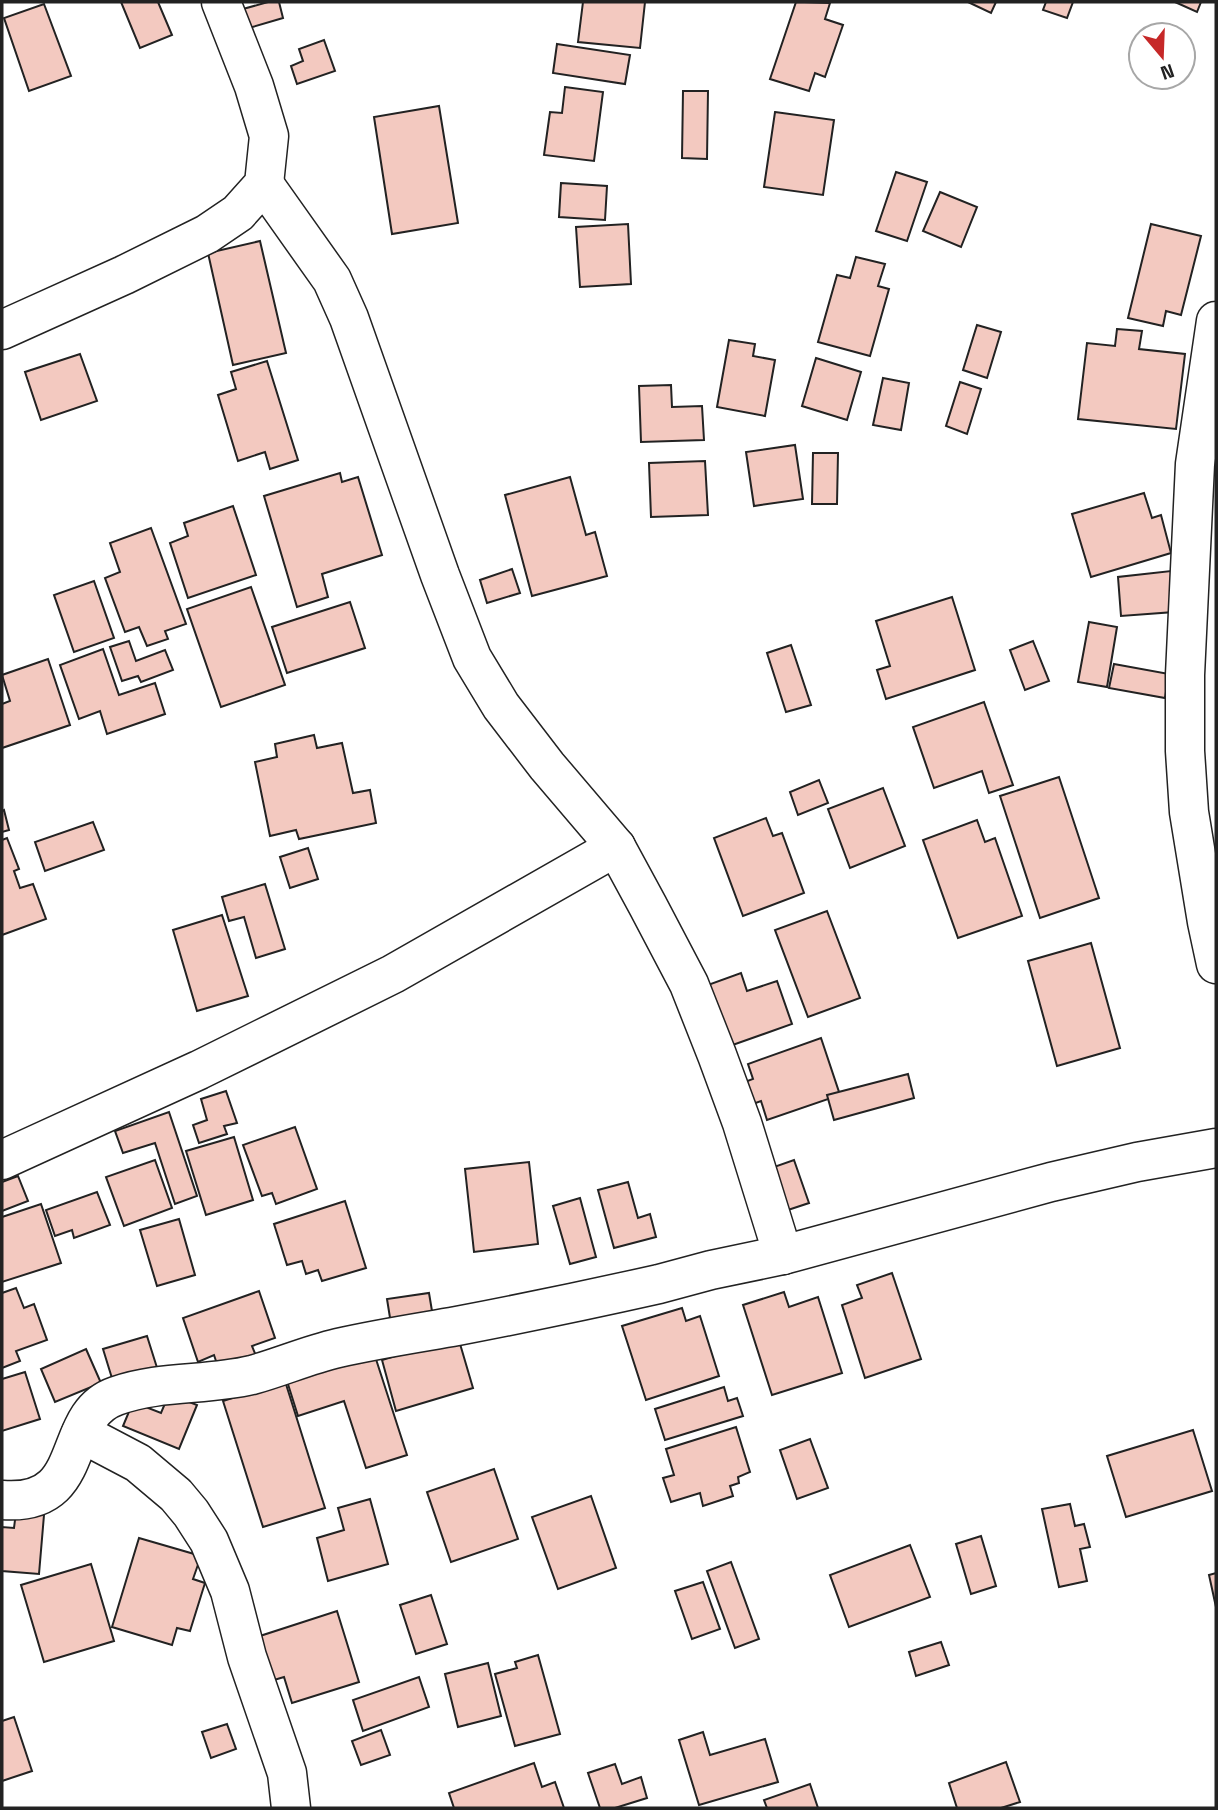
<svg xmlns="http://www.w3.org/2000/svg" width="1218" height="1810" font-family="'Space Grotesk',sans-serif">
	<rect width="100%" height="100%" fill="#fff"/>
	<!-- building -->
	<g fill="#f3c9c0" stroke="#222" stroke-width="2">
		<polygon points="121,2 158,2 172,35 140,48"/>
		<polygon points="268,2 279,2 283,18 249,28 243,9"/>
		<polygon points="583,2 645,2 640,48 578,42"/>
		<polygon points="796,2 830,3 825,19 843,25 825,77 815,73 809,91 770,79"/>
		<polygon points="968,2 996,2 991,13"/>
		<polygon points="1046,2 1073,2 1067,18 1043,10"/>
		<polygon points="1175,2 1201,2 1197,12"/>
		<polygon points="44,4 71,76 29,91 4,18"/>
		<polygon points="324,40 335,71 297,84 291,66 303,61 299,49"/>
		<polygon points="557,44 630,55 625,84 553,73"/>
		<polygon points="565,87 603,92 594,161 544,155 550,112 562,113"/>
		<polygon points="683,91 708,91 707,159 682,158"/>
		<polygon points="439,106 458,223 392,234 374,117"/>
		<polygon points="775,112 834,120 823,195 764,187"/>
		<polygon points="896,172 927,182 907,241 876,231"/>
		<polygon points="561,183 607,186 605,220 559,217"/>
		<polygon points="940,192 977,207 961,247 923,231"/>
		<polygon points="628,224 631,284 580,287 576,227"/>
		<polygon points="1151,224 1201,236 1181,315 1166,311 1163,326 1128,318"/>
		<polygon points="260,241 286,353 233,365 208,253"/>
		<polygon points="856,257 885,264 878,286 889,289 870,356 818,342 837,275 850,278"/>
		<polygon points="977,325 1001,332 987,378 963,370"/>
		<polygon points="1117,329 1142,331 1139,349 1185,354 1176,429 1078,419 1087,343 1115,346"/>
		<polygon points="729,340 755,344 753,356 775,360 765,416 717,407"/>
		<polygon points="80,354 97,401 41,420 25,372"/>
		<polygon points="816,358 861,372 847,420 802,406"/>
		<polygon points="267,361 298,460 270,469 265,452 238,461 218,395 236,389 231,372"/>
		<polygon points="883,378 909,383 901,430 873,425"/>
		<polygon points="960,382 981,389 967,434 946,426"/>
		<polygon points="671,385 672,407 702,406 704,440 641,442 639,386"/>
		<polygon points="795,445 803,499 754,506 746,452"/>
		<polygon points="813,453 838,453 837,504 812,504"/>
		<polygon points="705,461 708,515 651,517 649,463"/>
		<polygon points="340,473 342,482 358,477 382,555 322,574 328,597 297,607 264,496"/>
		<polygon points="570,477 586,535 595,532 607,576 532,596 505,495"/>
		<polygon points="1144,493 1152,518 1161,515 1171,553 1091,577 1072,514"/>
		<polygon points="233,506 256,575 188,598 170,543 188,536 184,523"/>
		<polygon points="151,528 186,624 165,631 168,639 147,646 139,627 125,632 105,578 120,572 110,543"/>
		<polygon points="512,569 520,593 487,603 480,580"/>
		<polygon points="1171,571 1174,612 1121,616 1118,577"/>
		<polygon points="94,581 114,638 74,652 54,595"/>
		<polygon points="251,587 285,685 221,707 187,609"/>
		<polygon points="952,597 975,670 886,699 877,670 890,666 876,621"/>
		<polygon points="350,602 365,648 287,673 272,627"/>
		<polygon points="1089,622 1117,627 1107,687 1078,682"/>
		<polygon points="129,641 136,661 165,650 173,670 141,682 138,676 122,681 110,647"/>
		<polygon points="1033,641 1049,681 1025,690 1010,650"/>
		<polygon points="791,645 811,705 786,712 767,653"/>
		<polygon points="103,649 119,695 155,683 165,714 107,734 100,711 79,719 60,665"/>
		<polygon points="48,659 70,725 2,748 2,704 10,701 2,675"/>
		<polygon points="1114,664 1169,674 1165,698 1109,688"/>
		<polygon points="984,702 1013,785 989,793 982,771 934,788 913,727"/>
		<polygon points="314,735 317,748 342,743 353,793 370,790 376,823 299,839 296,830 270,836 255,762 277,757 275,744"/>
		<polygon points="1059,777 1099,898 1040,918 1000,796"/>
		<polygon points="819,780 828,803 798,815 790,792"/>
		<polygon points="883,788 905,846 850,868 828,809"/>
		<polygon points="4,810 9,830 2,832 2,811"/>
		<polygon points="766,818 773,836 782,833 804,893 743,916 714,838"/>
		<polygon points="977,820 985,842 995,838 1022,916 958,938 923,840"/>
		<polygon points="93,822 104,850 45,871 35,842"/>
		<polygon points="7,838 19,869 14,871 20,888 33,884 46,919 2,935 2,840"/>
		<polygon points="308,848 318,879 290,888 280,857"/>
		<polygon points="265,884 285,949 256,958 244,917 229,921 222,897"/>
		<polygon points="827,911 860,998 808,1017 775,930"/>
		<polygon points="222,915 248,996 197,1011 173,930"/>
		<polygon points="1091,943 1120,1048 1057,1066 1028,961"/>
		<polygon points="741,973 747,991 777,981 792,1024 727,1047 705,986"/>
		<polygon points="821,1038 840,1095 767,1120 761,1101 750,1105 742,1083 753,1079 748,1064"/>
		<polygon points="908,1074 914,1098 834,1120 827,1095"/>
		<polygon points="226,1091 237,1123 224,1126 227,1134 199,1143 193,1125 207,1120 201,1099"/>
		<polygon points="169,1112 197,1196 175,1204 155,1143 123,1153 115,1131"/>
		<polygon points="295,1127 317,1189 276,1204 272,1193 262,1196 243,1145"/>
		<polygon points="234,1137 253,1200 206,1215 186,1151"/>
		<polygon points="155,1160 172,1208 124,1226 106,1177"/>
		<polygon points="794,1160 809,1203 785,1211 771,1168"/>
		<polygon points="529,1162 538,1244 474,1252 465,1169"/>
		<polygon points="18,1176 28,1201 2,1211 2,1182"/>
		<polygon points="628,1182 638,1218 650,1214 656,1237 614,1248 598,1190"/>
		<polygon points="97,1192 110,1225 74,1238 72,1230 55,1236 46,1210"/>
		<polygon points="580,1198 596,1257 570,1264 553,1206"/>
		<polygon points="345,1201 366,1268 322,1281 318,1270 306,1274 302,1261 287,1265 274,1224"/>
		<polygon points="41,1204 61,1263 2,1282 2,1217"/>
		<polygon points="179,1219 195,1275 157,1286 140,1230"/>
		<polygon points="892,1273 921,1359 865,1378 842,1305 862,1298 857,1285"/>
		<polygon points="16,1288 24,1308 34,1304 47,1340 16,1351 20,1361 2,1368 2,1293"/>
		<polygon points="259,1291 275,1338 252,1346 256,1356 219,1370 214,1355 198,1362 183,1318"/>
		<polygon points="784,1292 789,1307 818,1297 842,1373 772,1395 743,1305"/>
		<polygon points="429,1293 433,1317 391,1324 387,1299"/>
		<polygon points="682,1308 686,1321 700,1316 719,1376 646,1400 622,1326"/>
		<polygon points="147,1336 159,1374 115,1388 103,1349"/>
		<polygon points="458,1337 473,1388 396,1411 382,1360"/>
		<polygon points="86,1349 101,1383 55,1402 41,1369"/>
		<polygon points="374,1353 407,1455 366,1468 344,1401 298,1416 287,1381"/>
		<polygon points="25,1372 40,1419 2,1431 2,1379"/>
		<polygon points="285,1381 325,1508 263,1527 223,1401"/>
		<polygon points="724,1387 728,1401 737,1398 743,1416 665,1440 655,1409"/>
		<polygon points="169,1394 197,1405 179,1449 123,1426 133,1402 161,1413"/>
		<polygon points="736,1427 750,1472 738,1477 739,1483 730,1486 733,1496 703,1506 700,1493 671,1502 663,1478 674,1475 666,1449"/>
		<polygon points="1193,1430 1212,1491 1126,1517 1107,1456"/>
		<polygon points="810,1439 828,1488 797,1499 780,1450"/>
		<polygon points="494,1469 518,1539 451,1562 427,1492"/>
		<polygon points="591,1496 616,1568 558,1589 532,1517"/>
		<polygon points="370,1499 388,1564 328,1581 317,1538 344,1530 338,1508"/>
		<polygon points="1070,1504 1075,1526 1084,1524 1090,1547 1080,1549 1087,1581 1059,1587 1042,1509"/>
		<polygon points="16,1512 44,1515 39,1574 2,1571 2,1527 14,1528"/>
		<polygon points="981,1536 996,1586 971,1594 956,1544"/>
		<polygon points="139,1538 201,1556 193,1579 205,1583 190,1631 177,1628 172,1645 112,1627"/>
		<polygon points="910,1545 930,1597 849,1627 830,1575"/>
		<polygon points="731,1562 759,1639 735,1648 707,1571"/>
		<polygon points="91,1564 114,1641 44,1662 21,1585"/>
		<polygon points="1216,1573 1216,1607 1209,1575"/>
		<polygon points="703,1582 720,1629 692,1639 675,1591"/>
		<polygon points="431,1595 447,1644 416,1654 400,1605"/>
		<polygon points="337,1611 359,1682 292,1703 284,1677 274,1680 260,1636"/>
		<polygon points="941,1642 949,1665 916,1676 909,1652"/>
		<polygon points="538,1655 560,1734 515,1746 495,1674 517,1668 515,1662"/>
		<polygon points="488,1663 501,1716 458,1727 445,1674"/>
		<polygon points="419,1677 429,1707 363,1731 353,1700"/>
		<polygon points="14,1717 32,1771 2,1781 2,1721"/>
		<polygon points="227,1724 236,1749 211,1758 202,1732"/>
		<polygon points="381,1730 390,1755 361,1765 352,1741"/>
		<polygon points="703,1732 710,1755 765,1739 778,1782 699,1805 679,1740"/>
		<polygon points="1006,1762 1020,1802 1001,1808 957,1808 949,1783"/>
		<polygon points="534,1763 542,1787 555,1782 564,1808 454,1808 449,1793"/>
		<polygon points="615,1764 622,1784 641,1777 647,1798 615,1808 600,1808 588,1773"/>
		<polygon points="810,1784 818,1808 767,1808 764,1800"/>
	</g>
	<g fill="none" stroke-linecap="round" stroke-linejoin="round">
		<defs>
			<g id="minor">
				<polyline points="264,184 332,280 349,318 440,575 472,658 501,706 547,766 616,847 648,906 689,984 717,1055 742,1123 783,1255"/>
				<polyline points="1216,321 1195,464 1185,675 1185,751 1189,812 1207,922 1216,964"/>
				<polyline points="2,330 124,275 207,234 238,213 264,184 269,136 254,86 221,2"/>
				<polyline points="2,1160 199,1070 393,974 616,847"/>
				<polyline points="81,1433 138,1463 176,1495 191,1513 209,1541 230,1591 247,1657 287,1773 291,1808"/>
				<path d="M 2,1500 C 91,1507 58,1416 116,1396 C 161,1380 207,1386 252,1375 C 281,1367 308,1355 338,1348 C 377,1339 417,1333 457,1326 C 525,1313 592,1299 659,1284 L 711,1270 L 783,1255 L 1051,1182 L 1137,1162 L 1216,1148"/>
			</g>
		</defs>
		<!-- minor casing -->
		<use href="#minor" stroke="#222" stroke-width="41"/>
		<!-- minor -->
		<use href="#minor" stroke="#fff" stroke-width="38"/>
	</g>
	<!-- border -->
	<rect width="1218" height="1810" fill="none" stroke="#222222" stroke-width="7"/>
	<!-- north arrow -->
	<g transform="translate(1162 56) rotate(161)"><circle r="33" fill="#ffffff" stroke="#a7a7a7" stroke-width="2"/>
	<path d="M0-5L12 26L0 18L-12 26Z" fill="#c62828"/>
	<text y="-10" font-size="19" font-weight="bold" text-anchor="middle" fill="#222222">N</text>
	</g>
</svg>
